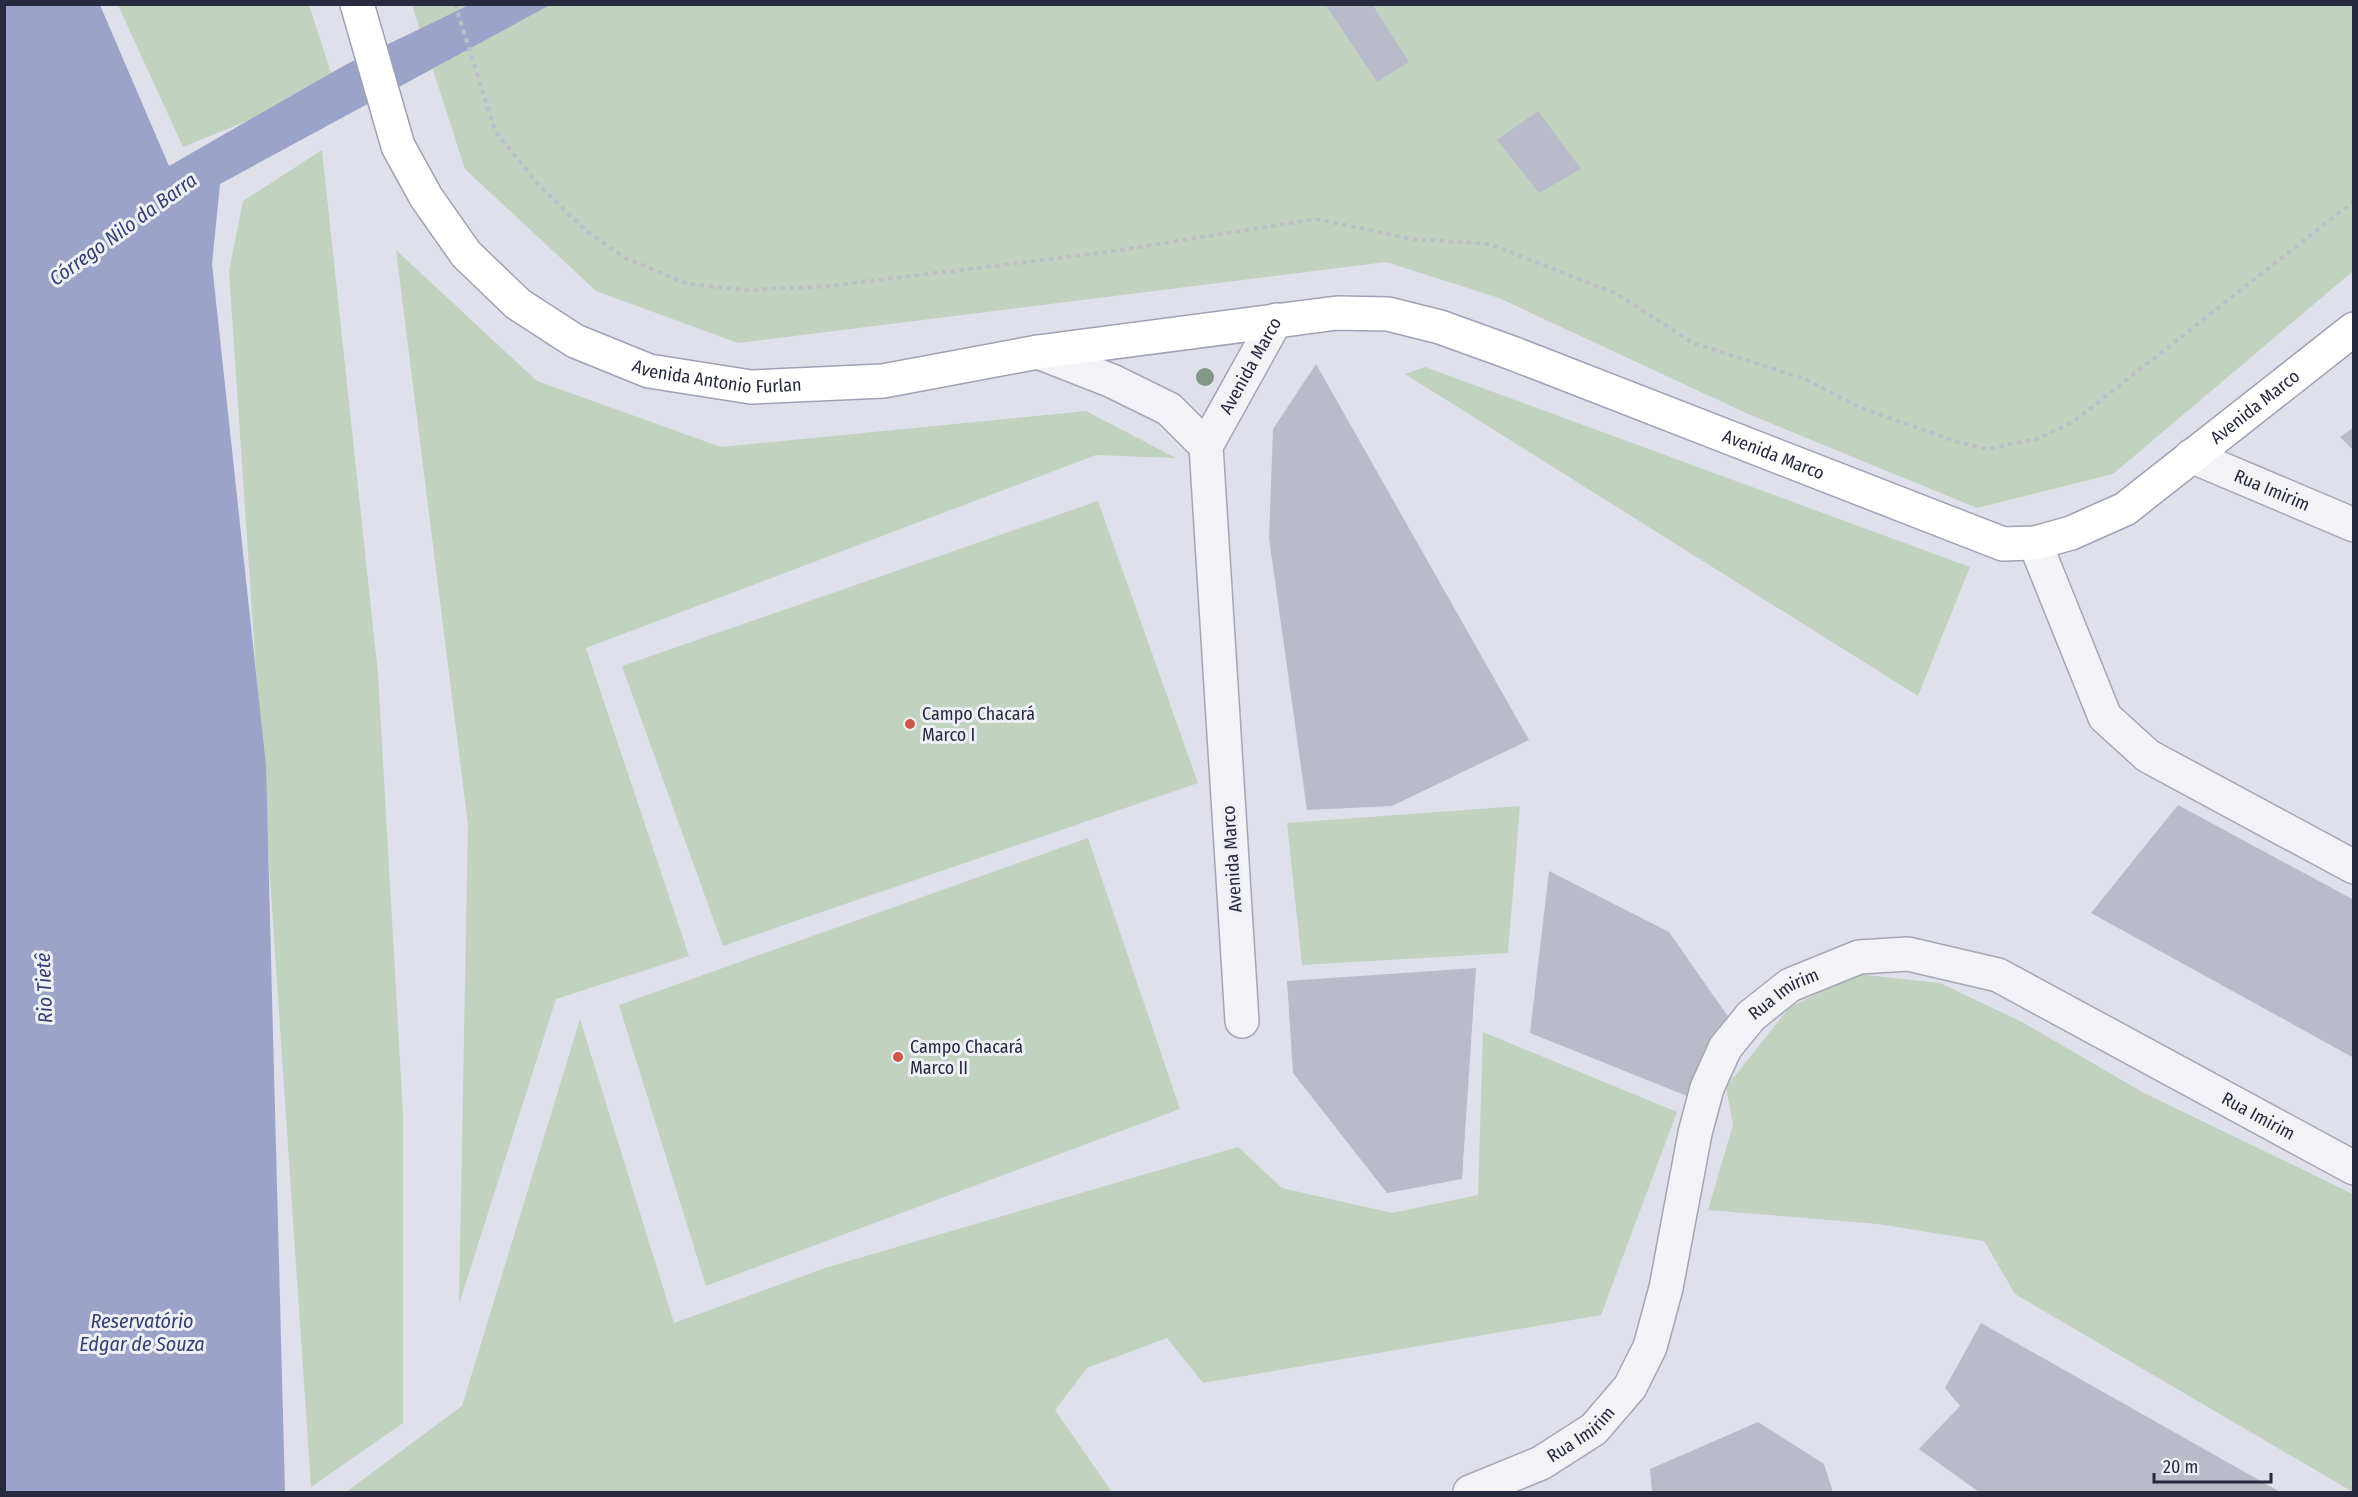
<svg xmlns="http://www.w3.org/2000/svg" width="2358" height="1497" font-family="'Fira Sans Condensed',sans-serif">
	<rect width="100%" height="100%" fill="#dfe0e9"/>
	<!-- green -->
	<g fill="#c1d2c1">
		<polygon points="118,5 309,5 335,85 183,147"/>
		<polygon points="412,5 2353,5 2353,271 2113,474 1977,508 1746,413 1499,298 1386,262 738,343 596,291 465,169"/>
		<polygon points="322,150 378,674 403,1113 403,1423 311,1487 229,271 243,201"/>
		<polygon points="396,250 537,381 721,447 1086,411 1176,458 1096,455 586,648 689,956 556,999 459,1304 468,824"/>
		<polygon points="1425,367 1970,567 1918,696 1405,374"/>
		<polygon points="1098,501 1198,783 723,946 622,666"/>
		<polygon points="1520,806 1508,953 1302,965 1287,823"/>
		<polygon points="1088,838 1180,1109 706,1286 619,1005"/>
		<polygon points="1856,974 1940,983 2022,1022 2144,1093 2353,1194 2353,1492 2015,1294 1984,1241 1878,1224 1708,1210 1733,1125 1726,1087 1789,1008"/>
		<polygon points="580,1019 674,1323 825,1268 1238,1147 1282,1188 1392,1213 1478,1195 1483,1032 1677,1112 1601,1315 1203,1383 1167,1338 1087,1368 1055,1410 1112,1492 346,1492 462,1406"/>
	</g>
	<!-- water -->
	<polygon fill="#9ba4c8" points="5,5 100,5 169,166 345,65 469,5 550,5 220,184 212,264 266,766 285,1492 5,1492"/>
	<!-- building -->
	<g fill="#babbc8">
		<polygon points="1325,4 1372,4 1409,62 1377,82"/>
		<polygon points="1538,111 1581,169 1539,193 1497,140"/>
		<polygon points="1316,364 1529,740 1392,806 1307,810 1269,538 1273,429"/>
		<polygon points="2354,427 2354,451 2340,437"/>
		<polygon points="2178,805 2354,900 2354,1058 2091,913"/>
		<polygon points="1549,871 1669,932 1729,1018 1687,1096 1530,1033"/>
		<polygon points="1476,968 1462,1179 1387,1193 1293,1073 1287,981"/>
		<polygon points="1981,1323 2280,1492 1979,1492 1919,1449 1960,1406 1945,1388"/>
		<polygon points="1758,1422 1824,1464 1833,1492 1652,1492 1650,1469"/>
	</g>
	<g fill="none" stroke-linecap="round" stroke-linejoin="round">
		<defs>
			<g id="minor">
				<polyline points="1038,352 1112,381 1169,409 1206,446"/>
				<path id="s1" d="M 2191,456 L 2354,525"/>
				<polyline points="2035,543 2105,717 2148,756 2354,867"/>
				<path id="s2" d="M 1242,1021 L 1206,446 L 1276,320"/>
				<path id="s3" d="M 1470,1492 L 1541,1463 L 1594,1429 L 1630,1387 L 1650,1347 L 1666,1288 L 1695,1133 L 1707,1088 L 1725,1048 L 1751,1016 L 1790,985 L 1859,957 L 1908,954 L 1998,975 L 2354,1168"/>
			</g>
			<g id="major">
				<path id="s4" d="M 357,4 L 398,146 L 426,197 L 466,254 L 518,304 L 575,341 L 649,371 L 751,387 L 883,381 L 1038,352 L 1337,313 L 1388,314 L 1440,327 L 1512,353 L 2003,544 L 2035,543 L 2071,533 L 2125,509 L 2354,329"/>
			</g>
		</defs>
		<!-- minor casing -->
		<use href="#minor" stroke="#a4a6b3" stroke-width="36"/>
		<!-- major casing -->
		<use href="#major" stroke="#9fa1b4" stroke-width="36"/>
		<!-- path -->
		<polyline stroke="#bdbec7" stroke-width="4" stroke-dasharray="4.5 4.5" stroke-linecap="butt" points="455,4 495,131 538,184 585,230 625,258 688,284 745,290 830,286 1107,252 1316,219 1412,239 1490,244 1617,294 1693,343 1805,379 1859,407 1958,442 1987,449 2037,439 2073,422 2354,201"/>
		<!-- minor -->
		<use href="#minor" stroke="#f2f2f7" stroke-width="33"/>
		<!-- major -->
		<use href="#major" stroke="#fff" stroke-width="33"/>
	</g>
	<!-- trees -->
	<circle fill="#829788" cx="1205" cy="377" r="9"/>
	<!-- markers -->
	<g fill="#cd5745" stroke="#eff0f6" stroke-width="2">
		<circle cx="910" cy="724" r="6"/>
		<circle cx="898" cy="1057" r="6"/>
	</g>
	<g text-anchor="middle" stroke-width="6" stroke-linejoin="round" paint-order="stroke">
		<!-- street labels -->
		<g font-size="18" fill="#282a40" stroke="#eff0f6">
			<text dy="6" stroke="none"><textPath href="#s2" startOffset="668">Avenida Marco</textPath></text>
			<text dy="6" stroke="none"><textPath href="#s4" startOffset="564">Avenida Antonio Furlan</textPath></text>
			<text dy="6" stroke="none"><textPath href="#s4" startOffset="2192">Avenida Marco</textPath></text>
			<text dy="6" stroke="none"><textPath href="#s4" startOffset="1652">Avenida Marco</textPath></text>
			<text dy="6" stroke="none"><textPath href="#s1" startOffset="88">Rua Imirim</textPath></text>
			<text transform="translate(1232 859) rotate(-94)" y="6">Avenida Marco</text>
			<text dy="6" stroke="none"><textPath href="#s3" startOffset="630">Rua Imirim</textPath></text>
			<text dy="6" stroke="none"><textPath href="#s3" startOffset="1152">Rua Imirim</textPath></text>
			<text dy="6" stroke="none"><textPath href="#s3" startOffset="126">Rua Imirim</textPath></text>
		</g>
		<!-- poi labels -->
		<g font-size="18" fill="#282a40" stroke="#eff0f6" text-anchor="start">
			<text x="922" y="720">Campo Chacará<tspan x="922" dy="21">Marco I</tspan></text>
			<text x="910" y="1053">Campo Chacará<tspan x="910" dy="21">Marco II</tspan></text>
		</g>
		<!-- water labels -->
		<g font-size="20" font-style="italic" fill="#333d73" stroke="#eff0f6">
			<text transform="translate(123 229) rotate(-36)" y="7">Córrego Nilo da Barra</text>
			<text transform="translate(44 988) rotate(-92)" y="7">Rio Tietê</text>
			<text x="142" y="1328">Reservatório<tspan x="142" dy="23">Edgar de Souza</tspan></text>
		</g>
	</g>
	<!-- border -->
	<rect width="2358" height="1497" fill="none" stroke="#282a40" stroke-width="12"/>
	<!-- scale -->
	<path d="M2154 1473v9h117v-9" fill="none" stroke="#282a40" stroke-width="3"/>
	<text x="2163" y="1473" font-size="18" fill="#282a40" stroke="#eff0f6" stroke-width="4.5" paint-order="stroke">20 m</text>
</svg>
